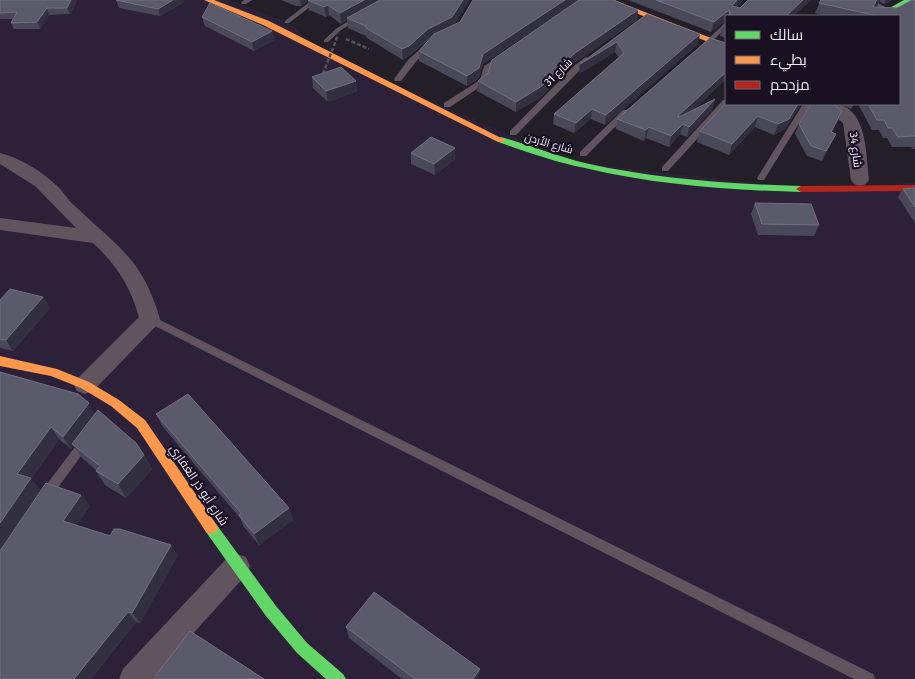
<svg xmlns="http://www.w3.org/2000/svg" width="915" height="679" font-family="'Fira Sans',Cairo,sans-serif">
	<rect width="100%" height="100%" fill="#231e28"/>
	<!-- built -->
	<polygon fill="#2c2138" points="0,0 230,0 291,24 320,51 570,162 826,191 915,182 915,679 0,679"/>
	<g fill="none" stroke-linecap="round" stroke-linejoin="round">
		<!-- path -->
		<polyline stroke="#595058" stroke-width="2.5" stroke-dasharray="4 2" stroke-linecap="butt" points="346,39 369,49"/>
		<!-- lane -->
		<g fill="#61545e" fill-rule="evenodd">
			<polygon points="244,0 252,0 246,4 242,4 241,3"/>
			<polygon points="312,0 319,0 289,23 285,23 285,21"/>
			<polygon points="865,0 873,0 892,11 887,12"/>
			<polygon points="356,17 361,18 341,30 328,42 324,42 324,40 337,28"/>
			<polygon points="726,22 726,28 708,45 704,45 704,43"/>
			<polygon points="425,45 430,46 415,63 401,81 395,81 394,79 409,59"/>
			<polygon points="498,57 505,59 490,69 486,83 450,107 444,107 444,103 480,80 484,66"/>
			<polygon points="586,57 593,59 581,69 516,135 510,135 510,131 575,65"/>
			<polygon points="723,100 726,100 726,104 729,104 668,171 662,171 662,167"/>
			<polygon points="803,104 811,104 764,180 758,180 757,178"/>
			<polygon points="623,110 626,110 630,112 586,156 580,156 580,152"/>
			<polygon points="150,315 873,674 875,679 854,679 147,322 145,319 147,316"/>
			<polygon points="85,437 89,439 91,442 89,445 49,500 45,501 41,500 39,496 41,492 81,439"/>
		</g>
		<!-- street -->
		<g fill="#61545e" fill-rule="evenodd">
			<path d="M 818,104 C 824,104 832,102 838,104 C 868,111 866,157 869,180 L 866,184 L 860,186 L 854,184 L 851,180 L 843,123 Z"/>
			<path d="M 0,153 C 21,158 41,171 56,185 C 63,191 67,199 74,205 C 117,247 142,257 160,319 L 157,325 L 93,391 L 85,394 L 77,391 L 74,385 L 77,379 L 139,317 C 130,286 117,265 93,243 L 0,230 L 0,218 L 76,228 L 35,186 L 0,164 Z"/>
			<polygon points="237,554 246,557 250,566 246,575 152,679 119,679 123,669 228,557"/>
		</g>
		<!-- fast -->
		<g fill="#63d668" fill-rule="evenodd">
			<polygon points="904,0 914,0 884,16 875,16"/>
			<path d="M 501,137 C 529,145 556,156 585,163 C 656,179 729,184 801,186 L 806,189 L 801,192 C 729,190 656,185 585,168 C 555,162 527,152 498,142 L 498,138 Z"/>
			<polygon points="211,522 216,524 276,606 307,643 343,674 346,679 326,679 297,653 266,616 206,532 204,528 206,524"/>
		</g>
		<!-- slow -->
		<g fill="#ff974d" fill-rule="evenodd">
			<polygon points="204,0 214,0 269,21 505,140 504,142 498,142 263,25"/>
			<polygon points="603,0 614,0 726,44 726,49"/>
			<polygon points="0,356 57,369 89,382 119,400 145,420 216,524 218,528 216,532 211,534 206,532 137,428 111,406 81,388 51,376 0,366"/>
		</g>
		<!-- jam -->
		<polygon fill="#b3261e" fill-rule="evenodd" points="915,185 915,191 801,192 796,189 801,186"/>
		<!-- path-bridge -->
		<polyline stroke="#595058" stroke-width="2.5" stroke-dasharray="4 2" stroke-linecap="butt" points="323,74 338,35"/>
	</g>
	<!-- wall -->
	<g fill="#494859">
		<polygon points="0,0 77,0 70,14 49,15 40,29 14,29 11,23 13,19 0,19"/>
		<polygon points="116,0 184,2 160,16 119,8"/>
		<polygon points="281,0 470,0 453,25 579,0 483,64 478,79 467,86 419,61 419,51 430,38 409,56 403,60 367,38 366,36 348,28 347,20 341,24 329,15 326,17 309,10 308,1 301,6 296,6"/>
		<polygon points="628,0 743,0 737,7 740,8 748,0 811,0 793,16 726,16 726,21 726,20 711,32"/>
		<polygon points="821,0 892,0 884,4 879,1 877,7 897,8 915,0 915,149 913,149 911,147 892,147 887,138 883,138 879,130 872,130 858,104 899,104 899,16 828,16 815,13"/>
		<polygon points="638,10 637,20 574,63 541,97 516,112 477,91 478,81 488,73"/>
		<polygon points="647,14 698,44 605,125 591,119 574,133 553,124 554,114 619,58 615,52 579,74 580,64"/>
		<polygon points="202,17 272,31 274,40 254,51 205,26"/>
		<polygon points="726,22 726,38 720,36 723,26"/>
		<polygon points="726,43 726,79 693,110 715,99 712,110 687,137 680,134 669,147 646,138 644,141 616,129 617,119"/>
		<polygon points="312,77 357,91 328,102 313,88"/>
		<polygon points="801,104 785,129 774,135 755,127 729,155 697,142 700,131"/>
		<polygon points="840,104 854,104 851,109"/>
		<polygon points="842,111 832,132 836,134 831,144 822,161 807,156 795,134 799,124"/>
		<polygon points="411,153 455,159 435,175 411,164"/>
		<polygon points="915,188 915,223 898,197 903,189"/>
		<polygon points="755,203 819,225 814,236 758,235 751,214"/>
		<polygon points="43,297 50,308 13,351 0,348 0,300"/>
		<polygon points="0,372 95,414 144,455 152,469 126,498 105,485 96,471 96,470 82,458 73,445 71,449 59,439 31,479 40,490 0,550"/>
		<polygon points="156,414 289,508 293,520 259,545 244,527 240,518 163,427"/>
		<polygon points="81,495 90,506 76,525 178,555 140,623 136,622 91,679 0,679"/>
		<polygon points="346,627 479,679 402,679 349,638"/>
	</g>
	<!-- shaded-wall -->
	<g fill="#32303e">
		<polygon points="71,0 77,0 70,14 67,8"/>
		<polygon points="173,0 184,0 184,2 160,16 158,9"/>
		<polygon points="300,0 308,0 308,1 301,6"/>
		<polygon points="364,0 383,0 347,18 347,20 341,24 340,13"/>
		<polygon points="463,0 470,0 452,28 428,39 409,56 403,60 402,49"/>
		<polygon points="565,0 579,0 483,64 478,79 467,86 467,76 483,54"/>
		<polygon points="737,0 743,0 730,15 732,6"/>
		<polygon points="803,0 811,0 793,16 786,16"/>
		<polygon points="877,0 880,0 876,8 872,11 876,1"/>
		<polygon points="886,0 892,0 884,4"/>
		<polygon points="328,5 329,15 326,17 324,7"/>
		<polygon points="47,8 49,15 40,29 37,22"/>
		<polygon points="638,10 637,20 574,63 541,97 516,112 516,102 575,53"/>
		<polygon points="729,10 727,16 726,16 726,20 711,32 714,22"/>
		<polygon points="272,31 274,40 254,51 252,42"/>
		<polygon points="700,34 698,44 605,125 606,115"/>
		<polygon points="617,42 615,52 579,74 580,64"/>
		<polygon points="726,72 726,79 676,127 678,116"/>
		<polygon points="356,81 357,91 328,102 326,91"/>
		<polygon points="715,99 712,110 687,137 689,127"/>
		<polygon points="798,104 801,104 785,129 774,135 778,124"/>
		<polygon points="592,109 591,119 574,133 576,123"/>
		<polygon points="842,111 838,121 826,142 831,132"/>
		<polygon points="758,116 755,127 729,155 732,144"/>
		<polygon points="683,124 680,134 669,147 671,136"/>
		<polygon points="649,127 646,138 644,141 646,130"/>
		<polygon points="836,134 831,144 822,161 826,151"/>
		<polygon points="455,148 455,159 435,175 434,164"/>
		<polygon points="43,297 50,308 13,351 6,340"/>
		<polygon points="89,403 96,416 72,444 73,445 71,449 63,437"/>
		<polygon points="51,427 59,439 31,479 40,490 0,550 0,523 17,474"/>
		<polygon points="144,455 152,469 126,498 118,484"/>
		<polygon points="81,495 90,506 72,532 63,521"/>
		<polygon points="289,508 293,520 259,545 254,534"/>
		<polygon points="171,545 178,555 140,623 132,613"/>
		<polygon points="128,612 136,622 91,679 74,679"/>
		<polygon points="480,669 479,679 473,679"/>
	</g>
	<!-- building -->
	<g fill="#5b5a6a" stroke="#727080">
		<polygon points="1,0 71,0 67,8 47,8 37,22 11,23 17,12 0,13 0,1"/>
		<polygon points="116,0 173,0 158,9"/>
		<polygon points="308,0 364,0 340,13 328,5 324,7"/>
		<polygon points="380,0 463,0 452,17 428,29 409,46 402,49 366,28 366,26 347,18"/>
		<polygon points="473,0 565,0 483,54 479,68 467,76 419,51 434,34 460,22"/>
		<polygon points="579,0 613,0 638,10 575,53 542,86 516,102 478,81 488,73 492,60"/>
		<polygon points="656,0 737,0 732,6 740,8 748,0 803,0 786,16 730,16 729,10 714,22"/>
		<polygon points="821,0 877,0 876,1 873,7 897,8 912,0 915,0 915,136 898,137 892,128 888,128 884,120 877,120 868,104 899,104 899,16 878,16 819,3"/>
		<polygon points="210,3 272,31 252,42 202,17"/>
		<polygon points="647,14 700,34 606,115 592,109 576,123 554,114 624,53 617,42 580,64"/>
		<polygon points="710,38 726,43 726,72 678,116 679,117 715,99 689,127 683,124 671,136 649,127 646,130 617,119"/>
		<polygon points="341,67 356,81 326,91 312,77"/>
		<polygon points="726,103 726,104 798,104 789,119 778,124 758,116 732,144 700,131"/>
		<polygon points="811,104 833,104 842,111 831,132 836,134 826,151 811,146 799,124"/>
		<polygon points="431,137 455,148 434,164 411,153"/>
		<polygon points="915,188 915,207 903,189"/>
		<polygon points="755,203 811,204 819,225 762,224"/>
		<polygon points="10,289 43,297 6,340 0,339 0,300"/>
		<polygon points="0,372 78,394 89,403 63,437 51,427 17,474 31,478 0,523"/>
		<polygon points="188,394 289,508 254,534 239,515 241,513 156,414"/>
		<polygon points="98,410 136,443 144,455 118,484 96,471 100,466 72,444"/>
		<polygon points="46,483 81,495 63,521 110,536 114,529 120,529 171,545 132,613 128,612 74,679 0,679 0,551"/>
		<polygon points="374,592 480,669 473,679 415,679 346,627"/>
		<polygon points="190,631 264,679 153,679"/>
	</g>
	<g text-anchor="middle" stroke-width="4.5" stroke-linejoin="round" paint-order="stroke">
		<!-- far-street labels -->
		<g font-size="11" fill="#f1ebf8" stroke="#191022">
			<text transform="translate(558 72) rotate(-44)" y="4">شارع 31</text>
			<text transform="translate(549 143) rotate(16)" y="4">شارع الأردن</text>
			<text transform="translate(856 150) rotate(83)" y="4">شارع 34</text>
		</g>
		<!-- street labels -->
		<g font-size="12" fill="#f1ebf8" stroke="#191022">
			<text transform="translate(199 485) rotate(56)" y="4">شارع أبو ذر الغفاري</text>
		</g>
	</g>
	<!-- legend -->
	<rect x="725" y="15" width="175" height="90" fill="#191022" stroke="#6f6878"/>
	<rect x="735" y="31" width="25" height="8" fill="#63d668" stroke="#6f6878"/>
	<text x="770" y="40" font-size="15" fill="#f1ebf8">سالك</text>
	<rect x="735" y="56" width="25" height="8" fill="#ff974d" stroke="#6f6878"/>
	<text x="770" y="65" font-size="15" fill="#f1ebf8">بطيء</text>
	<rect x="735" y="81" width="25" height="8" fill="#b3261e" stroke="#6f6878"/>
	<text x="770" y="90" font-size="15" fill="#f1ebf8">مزدحم</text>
</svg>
